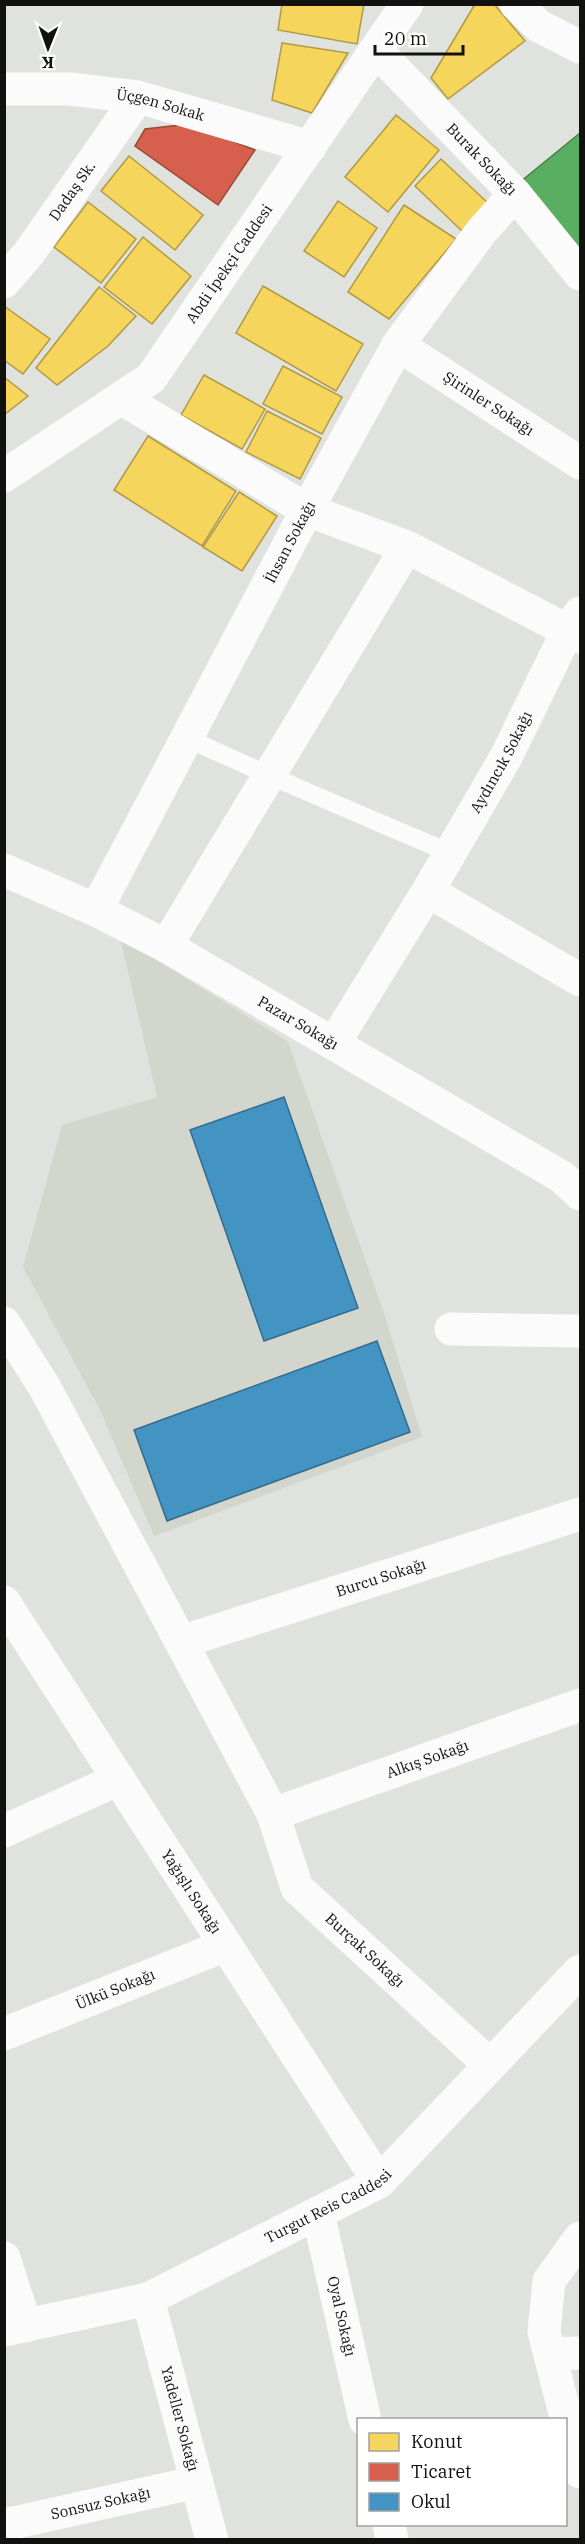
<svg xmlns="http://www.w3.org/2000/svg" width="585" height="2544" font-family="'IBM Plex Serif',serif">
	<rect width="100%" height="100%" fill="#e0e2dd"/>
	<!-- built -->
	<polygon fill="#d2d6cc" points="120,937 288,1042 383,1310 422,1437 154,1536 100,1410 23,1267 62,1125 157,1097"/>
	<!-- homes -->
	<g fill="#f6d55c" stroke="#b19a45" stroke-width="1.5">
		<polygon points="282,4 364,4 357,44 278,30"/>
		<polygon points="475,4 494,4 525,41 448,99 431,78"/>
		<polygon points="282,43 348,53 312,113 272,100"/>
		<polygon points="396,115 439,150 388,212 345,177"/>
		<polygon points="129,156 203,215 175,250 101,191"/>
		<polygon points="441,159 489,204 463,232 415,186"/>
		<polygon points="338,201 377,228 344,277 304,251"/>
		<polygon points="88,202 136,239 101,283 54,247"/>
		<polygon points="404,205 456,239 389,319 348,292"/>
		<polygon points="143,237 191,276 152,324 104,287"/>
		<polygon points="263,286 363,344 336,391 236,333"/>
		<polygon points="99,287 136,316 108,346 57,385 36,368"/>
		<polygon points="4,306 50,339 23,374 4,360"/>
		<polygon points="283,366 342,397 322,434 263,404"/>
		<polygon points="204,375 265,409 242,449 181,415"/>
		<polygon points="4,377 28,396 4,415"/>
		<polygon points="267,411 321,438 300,479 246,452"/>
		<polygon points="148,436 236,491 202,546 114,490"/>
		<polygon points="239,492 277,516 242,571 203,547"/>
	</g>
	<!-- shops -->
	<polygon fill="#d6604d" stroke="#9b493a" stroke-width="1.5" points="189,124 255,150 218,205 135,146 145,129"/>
	<!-- schools -->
	<g fill="#4393c3" stroke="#346c8d" stroke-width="1.5">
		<polygon points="284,1097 358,1308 264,1341 190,1130"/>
		<polygon points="377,1341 410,1432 167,1521 134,1430"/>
	</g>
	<!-- public -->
	<polygon fill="#5aae61" stroke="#447f48" stroke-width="1.5" points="580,133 580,251 520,182"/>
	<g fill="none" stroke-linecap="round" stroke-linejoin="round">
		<!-- service -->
		<path stroke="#fafbfa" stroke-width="18" d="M 187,738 C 274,779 362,815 450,853"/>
		<!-- minor -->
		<g stroke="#fafbfa" stroke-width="33">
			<polyline points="516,4 539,26 580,47"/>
			<path id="s1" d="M 376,50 L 515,194 L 580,274"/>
			<path id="s2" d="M 4,89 L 70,89 L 138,97 L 310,147"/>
			<path id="s3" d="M 4,282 L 29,253 L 138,97"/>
			<path id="s4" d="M 398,345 L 580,463"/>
			<polyline points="121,398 307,510 407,547 580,637"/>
			<path id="s5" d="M 4,870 L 96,910 L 166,946 L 562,1177 L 580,1194"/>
			<polyline points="428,891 580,980"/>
			<path id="s6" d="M 96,910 L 307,510 L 398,345 L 481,232 L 515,194"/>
			<polyline points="166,946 407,547"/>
			<path id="s7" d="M 334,1043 L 428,891 L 506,757 L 568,630 L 580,613"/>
			<path id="s8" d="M 4,1323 L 45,1388 L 273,1814 L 297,1888 L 490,2065"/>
			<polyline points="451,1329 580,1331"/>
			<path id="s9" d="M 4,1602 L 379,2182"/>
			<path id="s10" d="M 181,1642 L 580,1514"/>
			<path id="s11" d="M 273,1814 L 580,1705"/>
			<polyline points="4,1831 119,1779"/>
			<path id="s12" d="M 4,2034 L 226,1945"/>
			<path id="s13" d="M 318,2213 L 365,2420"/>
			<polyline points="580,2238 549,2281 544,2332 580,2472"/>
			<polyline points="4,2258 26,2326"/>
			<path id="s14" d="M 148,2299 L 212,2540"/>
			<polyline points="550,2354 580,2353"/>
			<polyline points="389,2524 392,2540"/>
			<path id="s15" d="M 4,2525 L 197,2482"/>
		</g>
		<!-- tertiary -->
		<path stroke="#fafbfa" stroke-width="33" id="s16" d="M 4,2330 L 148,2299 L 379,2182 L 580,1971"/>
		<!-- secondary -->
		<path stroke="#fafbfa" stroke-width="33" id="s17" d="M 4,476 L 151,378 L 407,4"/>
	</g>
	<g text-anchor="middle" stroke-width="6" stroke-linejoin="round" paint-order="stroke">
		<!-- street labels -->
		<g font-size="15" fill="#11120f" stroke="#fff">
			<text dy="5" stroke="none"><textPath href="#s2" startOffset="158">Üçgen Sokak</textPath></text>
			<text dy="5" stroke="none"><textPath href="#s1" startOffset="152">Burak Sokağı</textPath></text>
			<text dy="5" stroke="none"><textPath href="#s3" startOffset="114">Dadaş Sk.</textPath></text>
			<text dy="5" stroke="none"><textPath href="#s17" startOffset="315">Abdi İpekçi Caddesi</textPath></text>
			<text dy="5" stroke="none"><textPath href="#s4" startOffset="108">Şirinler Sokağı</textPath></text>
			<text dy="5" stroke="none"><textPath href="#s6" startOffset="416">İhsan Sokağı</textPath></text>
			<text dy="5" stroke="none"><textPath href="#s7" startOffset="327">Aydıncık Sokağı</textPath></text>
			<text dy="5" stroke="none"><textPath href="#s5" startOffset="332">Pazar Sokağı</textPath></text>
			<text dy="5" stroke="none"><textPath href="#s10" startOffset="210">Burcu Sokağı</textPath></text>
			<text dy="5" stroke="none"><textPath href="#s11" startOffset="164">Alkış Sokağı</textPath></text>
			<text dy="5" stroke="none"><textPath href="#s9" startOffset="345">Yağışlı Sokağı</textPath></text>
			<text dy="5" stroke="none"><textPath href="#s8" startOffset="730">Burçak Sokağı</textPath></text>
			<text dy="5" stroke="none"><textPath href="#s12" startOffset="120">Ülkü Sokağı</textPath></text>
			<text dy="5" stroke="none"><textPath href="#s16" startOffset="350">Turgut Reis Caddesi</textPath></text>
			<text dy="5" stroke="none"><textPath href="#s13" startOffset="106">Oyal Sokağı</textPath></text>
			<text dy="5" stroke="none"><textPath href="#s14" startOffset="124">Yadeller Sokağı</textPath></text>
			<text dy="5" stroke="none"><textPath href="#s15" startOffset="99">Sonsuz Sokağı</textPath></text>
		</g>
	</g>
	<!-- border -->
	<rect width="585" height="2544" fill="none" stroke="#11120f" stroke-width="12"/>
	<!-- legend -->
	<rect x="357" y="2418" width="210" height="108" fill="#ffffff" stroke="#a0a09f" stroke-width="1.5"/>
	<rect x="369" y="2433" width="30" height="18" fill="#f6d55c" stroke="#a0a09f" stroke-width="1.5"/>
	<text x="411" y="2448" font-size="18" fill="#11120f">Konut</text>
	<rect x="369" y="2463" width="30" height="18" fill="#d6604d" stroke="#a0a09f" stroke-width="1.5"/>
	<text x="411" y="2478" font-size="18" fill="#11120f">Ticaret</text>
	<rect x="369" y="2493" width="30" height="18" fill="#4393c3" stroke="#a0a09f" stroke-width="1.5"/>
	<text x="411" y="2508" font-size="18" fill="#11120f">Okul</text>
	<!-- north arrow -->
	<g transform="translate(48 48) rotate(181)" stroke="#ffffff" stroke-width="4.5" paint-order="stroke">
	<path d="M0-4.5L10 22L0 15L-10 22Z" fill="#11120f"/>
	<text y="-9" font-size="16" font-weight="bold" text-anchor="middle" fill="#11120f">K</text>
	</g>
	<!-- scale -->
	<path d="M375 45v9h88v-9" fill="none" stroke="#11120f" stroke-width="3"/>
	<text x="384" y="45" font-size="18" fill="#11120f" stroke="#ffffff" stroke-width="4.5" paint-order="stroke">20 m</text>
</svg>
